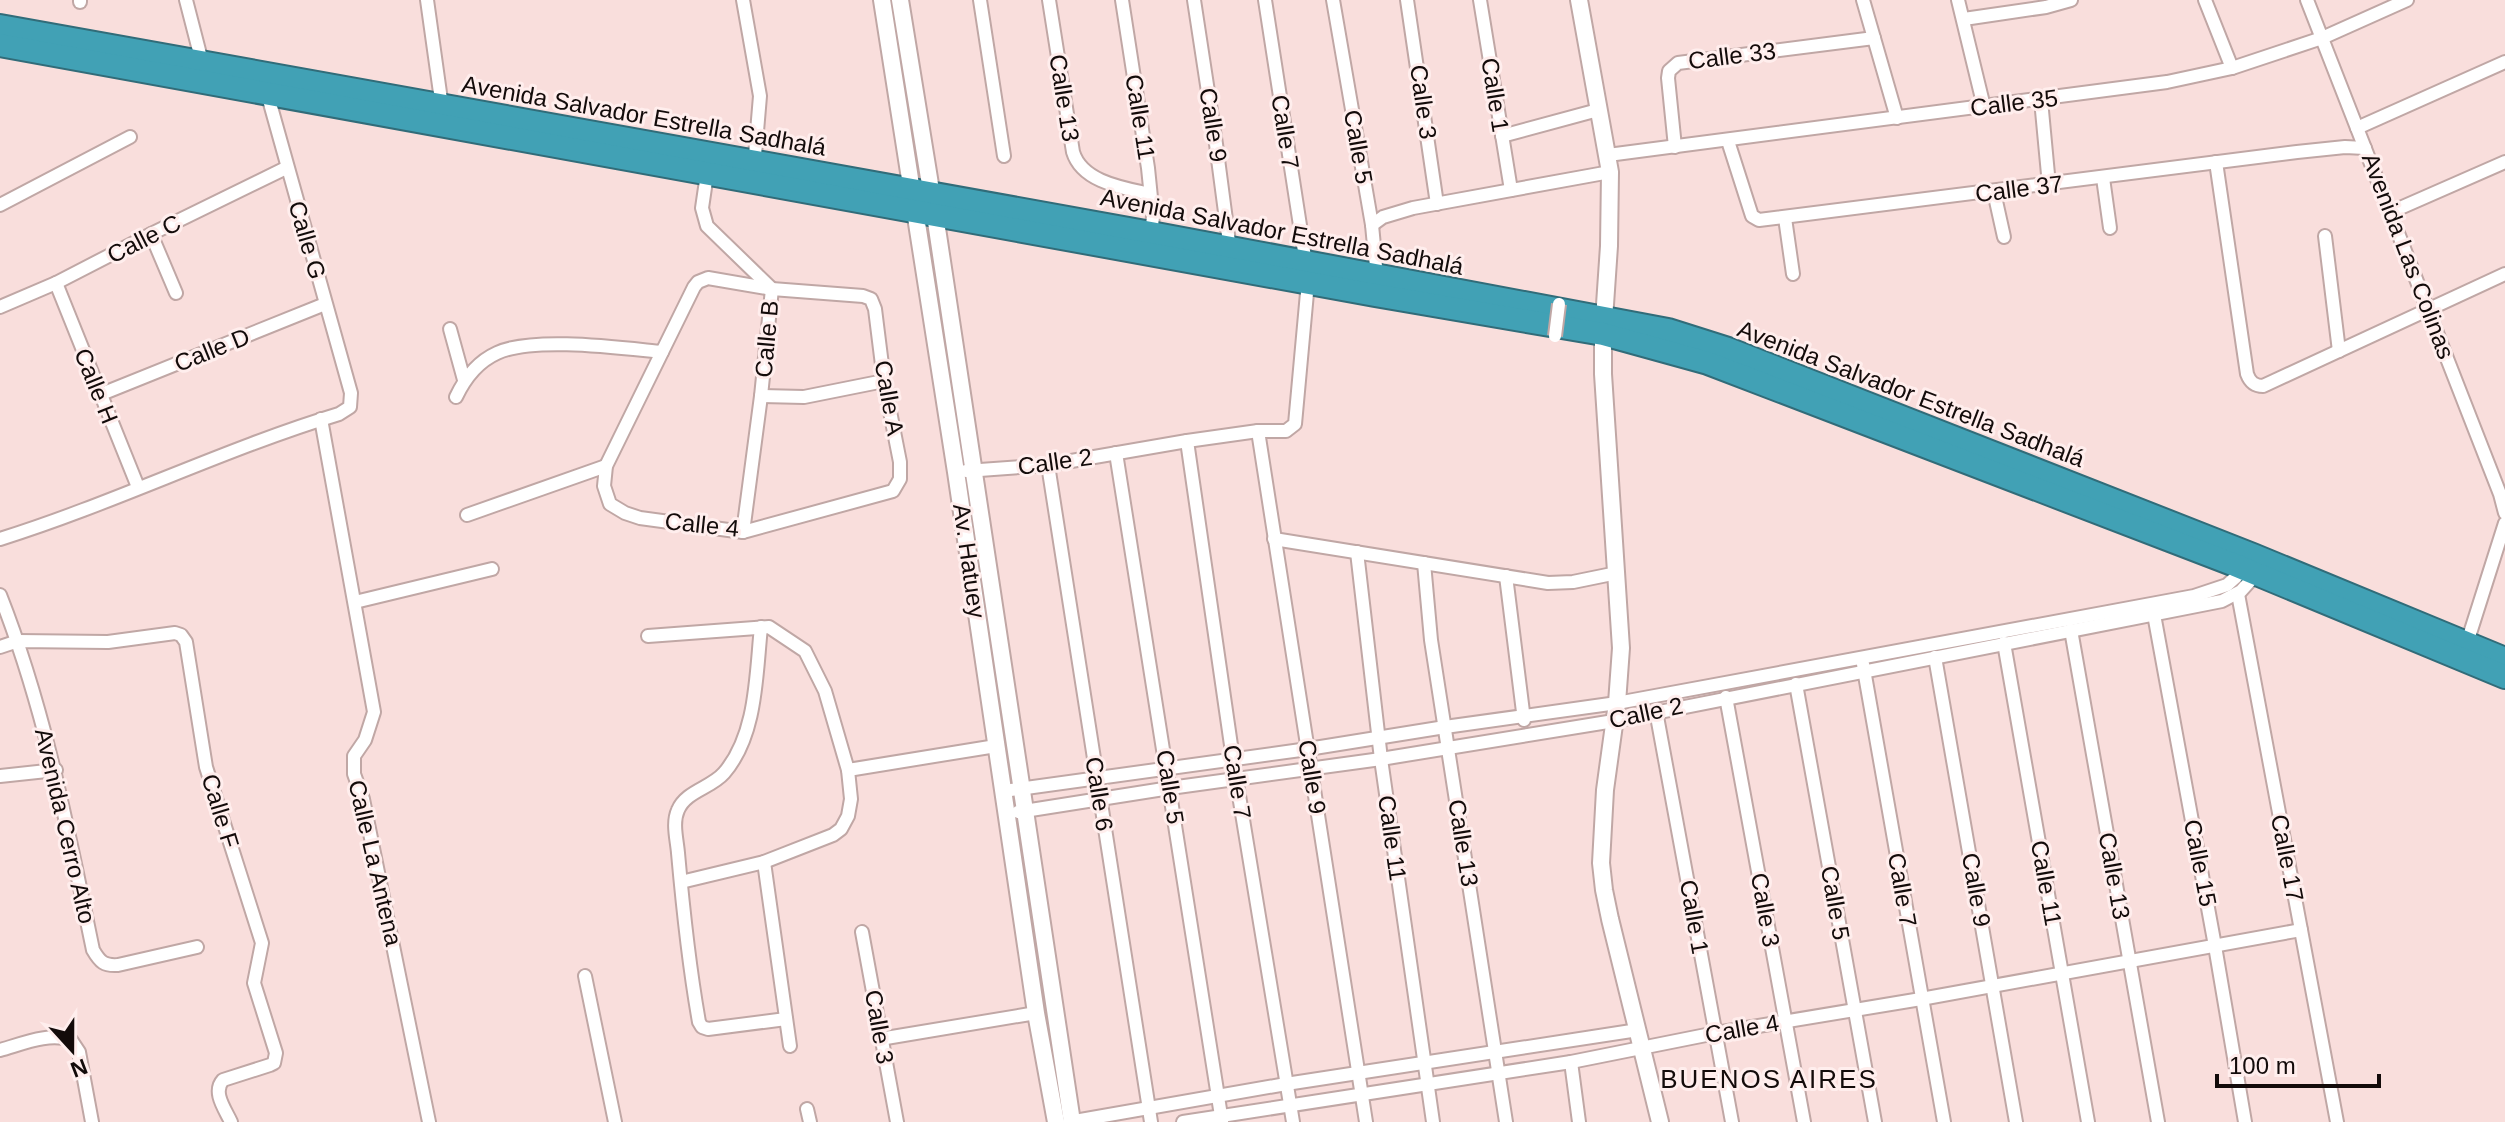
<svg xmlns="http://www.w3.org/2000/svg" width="2505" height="1122" font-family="Helvetica,sans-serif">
	<rect width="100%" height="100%" fill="#f9dedc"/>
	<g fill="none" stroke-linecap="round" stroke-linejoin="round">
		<defs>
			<g id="street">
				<polyline points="80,0 80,2"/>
				<polyline points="186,0 202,62"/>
				<polyline points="427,0 442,107"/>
				<polyline points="743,0 760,96 754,167"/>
				<polyline points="980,0 1004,156"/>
				<path d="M 1049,0 L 1073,152 C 1082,182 1123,188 1150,194"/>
				<polyline points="1122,0 1148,168 1153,217 1151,233"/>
				<polyline points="1194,0 1216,144 1230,250"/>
				<polyline points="1265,0 1306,264"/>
				<polyline points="1333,0 1372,225 1377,277"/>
				<polyline points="1407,0 1437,204"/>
				<polyline points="1480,0 1511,190"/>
				<polyline points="1863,0 1897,118"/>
				<polyline points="1958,0 1984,107"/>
				<polyline points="2205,0 2232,68"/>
				<polyline points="2307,0 2500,494 2505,513"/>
				<polyline points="1964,19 2046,7 2071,0"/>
				<polyline points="2041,100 2049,185"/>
				<polyline points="2357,128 2505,62"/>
				<polyline points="1502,136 1598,110"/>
				<polyline points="1728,141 1752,216 1759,220 2297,152 2345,147 2365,148"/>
				<polyline points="1675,147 1668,78 1669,71 1678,63 1874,38"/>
				<polyline points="1608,155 2167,82 2232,68 2322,38 2407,0"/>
				<path d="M 2216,162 L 2247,374 C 2250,382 2254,386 2263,386 L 2505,274"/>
				<polyline points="707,174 702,208 707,226 772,289 761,396 743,532"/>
				<polyline points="2103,178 2110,228"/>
				<polyline points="1994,192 2004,237"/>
				<polyline points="0,205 130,137"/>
				<polyline points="2391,212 2505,162"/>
				<polyline points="1785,218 1793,274"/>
				<polyline points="1372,225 1383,217 1413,208 1610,172"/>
				<polyline points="151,234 176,293"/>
				<polyline points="2325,236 2339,351"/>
				<polygon points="708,278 772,289 863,296 871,299 875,309 884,381 900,462 900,479 893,491 743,532 640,518 625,513 610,504 604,486 606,466 694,287 698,282"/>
				<polyline points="56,283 138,487"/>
				<polyline points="0,307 56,283 151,234 286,168"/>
				<polyline points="450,329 464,380"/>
				<polyline points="99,395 325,304"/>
				<polyline points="761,396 804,397 884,381"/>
				<path d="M 456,397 C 465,378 477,362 497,353 C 533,336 621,348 662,352"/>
				<polyline points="321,419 374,712 365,740 354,756 354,774 363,799 429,1122"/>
				<polyline points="1258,431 1366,1122"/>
				<polyline points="1187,441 1233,759 1293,1122"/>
				<polyline points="1116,453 1222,1122"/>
				<polyline points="1048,465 1151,1122"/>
				<polyline points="966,471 1048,465 1187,441 1258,431 1286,431 1295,424 1308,282"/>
				<polyline points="467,515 606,466"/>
				<path d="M 0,539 C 115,503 224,449 339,414 L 350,407 L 351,393 L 266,89"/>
				<polyline points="1274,539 1548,583 1573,582 1617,573"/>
				<polyline points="1357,552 1381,759 1433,1122"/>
				<polyline points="1424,563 1431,640 1506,1122"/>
				<polyline points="1506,576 1524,720"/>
				<polyline points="2238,594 2337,1122"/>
				<path d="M 0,595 C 45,709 68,830 93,950 C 100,962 104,966 118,965 L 197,947"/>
				<polyline points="355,602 492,569"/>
				<polyline points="2153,609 2215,946 2245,1122"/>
				<path d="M 761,627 C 756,674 757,735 724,773 C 711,788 686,791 678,810 C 672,823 677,840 678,853 C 683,909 689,966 699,1022 L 702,1027 L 708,1029 L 786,1019"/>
				<polyline points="2071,630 2158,1122"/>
				<polyline points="648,636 769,627 805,651 825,691 848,770 851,799 848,816 841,829 833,835 764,862 681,882"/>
				<polyline points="2004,643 2088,1122"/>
				<polyline points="2466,646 2505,523"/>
				<path d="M 0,647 L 18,641 L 108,642 L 175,633 L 181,635 L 186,642 L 206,767 L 262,943 L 254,983 L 276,1053 L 274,1063 L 270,1065 L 223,1080 C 212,1092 225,1109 231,1122"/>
				<polyline points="1935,657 2016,1122"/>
				<polyline points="1863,664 1944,1122"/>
				<polyline points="1796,684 1875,1122"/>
				<polyline points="1726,697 1804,1122"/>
				<polyline points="1656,711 1732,1122"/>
				<polyline points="848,770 996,746"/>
				<polyline points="0,776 56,770"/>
				<polyline points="1004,791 1308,749 1445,727 1617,703 2194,596 2227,585 2247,567"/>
				<polyline points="1018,812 1170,788 1381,759 1614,721 2222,601 2241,591 2260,570"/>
				<polyline points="764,862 790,1046"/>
				<polyline points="862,932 897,1122"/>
				<polyline points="585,976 615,1122"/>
				<polyline points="880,1039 1036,1013"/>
				<path d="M 0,1050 C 22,1044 49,1032 71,1040 L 79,1052 L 92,1122"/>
				<polyline points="1571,1062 1579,1122"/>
				<polyline points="807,1109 810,1122"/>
				<polyline points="1069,1122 1286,1084 1638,1030"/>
				<polyline points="1183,1122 1571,1062 1716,1033 1921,999 2301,930"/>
			</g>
			<g id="secondary">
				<polyline points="882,0 956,472 1036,1013 1056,1122"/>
				<polyline points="900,0 935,215 1072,1122"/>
				<polyline points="1579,0 1610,172 1609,246 1603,334 1603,374 1621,648 1617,703 1605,790 1601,863 1604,890 1610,919 1660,1122"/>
			</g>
			<g id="highway">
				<polyline points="0,26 1151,233 1668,330 1728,349 2253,555 2505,659"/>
				<polyline points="0,45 1375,295 1603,334 1708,363 2235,565 2505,677"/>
			</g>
		</defs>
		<!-- street casing -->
		<use href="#street" stroke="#c0a7a5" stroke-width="16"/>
		<!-- secondary casing -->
		<use href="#secondary" stroke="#c0a7a5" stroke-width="20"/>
		<!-- highway casing -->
		<use href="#highway" stroke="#316c79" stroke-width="26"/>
		<!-- street -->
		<use href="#street" stroke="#fff" stroke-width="12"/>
		<!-- secondary -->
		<use href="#secondary" stroke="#fff" stroke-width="16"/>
		<!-- highway -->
		<use href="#highway" stroke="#41a1b5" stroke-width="22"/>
		<defs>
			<polyline id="street-bridge" points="1555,336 1559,304"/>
		</defs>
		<!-- street-bridge casing -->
		<use href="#street-bridge" stroke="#c0a7a5" stroke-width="16" stroke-linecap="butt"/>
		<!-- street-bridge -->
		<use href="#street-bridge" stroke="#fff" stroke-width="12"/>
	</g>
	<g text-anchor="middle" stroke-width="6" stroke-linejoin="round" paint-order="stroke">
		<!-- street labels -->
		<g font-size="24" fill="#130b0a" stroke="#ffeeed">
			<text transform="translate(1732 56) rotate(-7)" y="8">Calle 33</text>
			<text transform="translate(1495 95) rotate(81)" y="8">Calle 1</text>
			<text transform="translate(1064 98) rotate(81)" y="8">Calle 13</text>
			<text transform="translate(1423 102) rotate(82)" y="8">Calle 3</text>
			<text transform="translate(2014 103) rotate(-7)" y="8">Calle 35</text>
			<text transform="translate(644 116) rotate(10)" y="8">Avenida Salvador Estrella Sadhalá</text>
			<text transform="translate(1140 117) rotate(81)" y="8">Calle 11</text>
			<text transform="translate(1213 125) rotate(81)" y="8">Calle 9</text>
			<text transform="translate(1285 132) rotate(81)" y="8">Calle 7</text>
			<text transform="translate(1358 147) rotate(80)" y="8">Calle 5</text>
			<text transform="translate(2019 189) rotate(-7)" y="8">Calle 37</text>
			<text transform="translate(1282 232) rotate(11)" y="8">Avenida Salvador Estrella Sadhalá</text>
			<text transform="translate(144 239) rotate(-27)" y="8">Calle C</text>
			<text transform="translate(307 240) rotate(74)" y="8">Calle G</text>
			<text transform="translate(2408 256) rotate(69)" y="8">Avenida Las Colinas</text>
			<text transform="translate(767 339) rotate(-85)" y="8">Calle B</text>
			<text transform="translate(212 350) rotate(-22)" y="8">Calle D</text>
			<text transform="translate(96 386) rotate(68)" y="8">Calle H</text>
			<text transform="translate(1911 394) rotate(21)" y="8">Avenida Salvador Estrella Sadhalá</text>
			<text transform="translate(889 398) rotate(80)" y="8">Calle A</text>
			<text transform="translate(1055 462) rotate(-8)" y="8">Calle 2</text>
			<text transform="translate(702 525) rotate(6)" y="8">Calle 4</text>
			<text transform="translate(969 561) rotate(82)" y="8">Av. Hatuey</text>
			<text transform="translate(1646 713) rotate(-12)" y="8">Calle 2</text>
			<text transform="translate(1312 777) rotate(81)" y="8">Calle 9</text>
			<text transform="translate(1237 782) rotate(81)" y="8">Calle 7</text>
			<text transform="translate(1170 787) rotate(81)" y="8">Calle 5</text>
			<text transform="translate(1099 794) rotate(81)" y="8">Calle 6</text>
			<text transform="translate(220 811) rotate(73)" y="8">Calle F</text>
			<text transform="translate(65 826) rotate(77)" y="8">Avenida Cerro Alto</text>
			<text transform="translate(1392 838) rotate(82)" y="8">Calle 11</text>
			<text transform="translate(1463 843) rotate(81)" y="8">Calle 13</text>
			<text transform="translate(2287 858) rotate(79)" y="8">Calle 17</text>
			<text transform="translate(375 863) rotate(77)" y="8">Calle La Antena</text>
			<text transform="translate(2200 863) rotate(79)" y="8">Calle 15</text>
			<text transform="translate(2114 876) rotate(80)" y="8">Calle 13</text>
			<text transform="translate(2046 883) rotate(80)" y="8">Calle 11</text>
			<text transform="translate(1902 890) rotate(80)" y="8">Calle 7</text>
			<text transform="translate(1976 890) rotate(80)" y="8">Calle 9</text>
			<text transform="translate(1835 903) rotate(80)" y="8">Calle 5</text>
			<text transform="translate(1765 910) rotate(80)" y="8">Calle 3</text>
			<text transform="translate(1694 917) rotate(80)" y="8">Calle 1</text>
			<text transform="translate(879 1027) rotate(80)" y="8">Calle 3</text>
			<text transform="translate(1742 1029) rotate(-10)" y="8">Calle 4</text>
		</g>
		<!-- neighbourhood labels -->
		<g font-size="26" letter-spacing="2" fill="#130b0a" stroke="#ffeeed">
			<text x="1769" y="1088">BUENOS AIRES</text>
		</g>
	</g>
	<!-- north arrow -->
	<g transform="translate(72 1050) rotate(159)" stroke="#ffeeed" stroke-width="6" paint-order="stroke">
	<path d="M0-6L14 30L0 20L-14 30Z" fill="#130b0a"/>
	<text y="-12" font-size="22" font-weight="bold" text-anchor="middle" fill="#130b0a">N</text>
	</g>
	<!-- scale -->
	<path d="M2217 1074v12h162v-12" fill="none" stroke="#130b0a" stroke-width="4"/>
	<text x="2229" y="1074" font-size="24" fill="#130b0a" stroke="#ffeeed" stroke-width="6" paint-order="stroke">100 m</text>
</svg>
